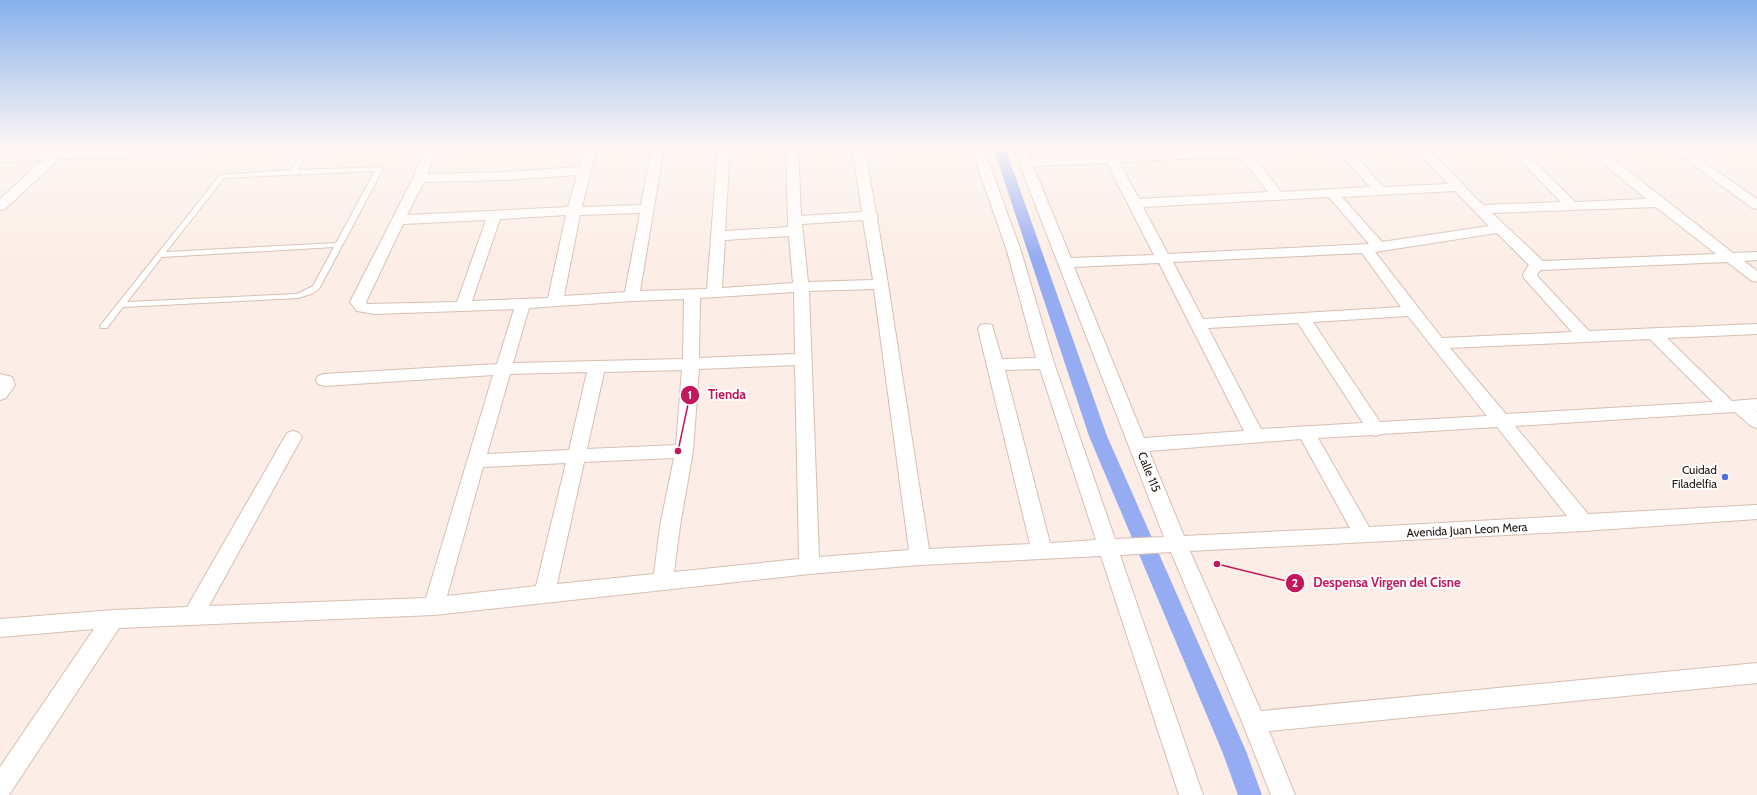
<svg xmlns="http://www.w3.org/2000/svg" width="1757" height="795" font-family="Cabin,sans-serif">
	<rect width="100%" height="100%" fill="#fceee6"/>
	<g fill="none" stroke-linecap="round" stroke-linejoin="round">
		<!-- canal -->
		<polygon fill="#96acf2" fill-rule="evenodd" points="993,147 1005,147 1107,436 1246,751 1262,795 1238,795 1222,751 1089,436"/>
		<defs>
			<path id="service" d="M 306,147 L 312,147 L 298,170 L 380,167 L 383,169 L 319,289 L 311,294 L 298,298 L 123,307 L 107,328 L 101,328 L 100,326 L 220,175 L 291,170 ZM 375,171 L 336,243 L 166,252 L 224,178 ZM 334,247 L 313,286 L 297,294 L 127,302 L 162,257 Z"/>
			<g id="minor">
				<polygon points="172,147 269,147 267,150 263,151 59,159 5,209 0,210 0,199 43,160 0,162 0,154"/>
				<path d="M 426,147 L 438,147 L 427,174 L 505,172 L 579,167 L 585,147 L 597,147 L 582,207 L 641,205 L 652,147 L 664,147 L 640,291 L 707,289 L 718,147 L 730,147 L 725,231 L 788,227 L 786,147 L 798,147 L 801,216 L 862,212 L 852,147 L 864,147 L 876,213 L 878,216 L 877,218 L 888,284 L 929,549 L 1030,544 L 978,329 L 980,325 L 986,324 L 992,325 L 1002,359 L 1036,358 L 1007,251 L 971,147 L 983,147 L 1021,251 L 1054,363 L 1115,539 L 1164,537 L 1013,147 L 1025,147 L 1030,159 L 1235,149 L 1234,147 L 1348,147 L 1383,187 L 1448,184 L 1413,147 L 1426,147 L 1483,205 L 1561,202 L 1507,147 L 1520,147 L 1575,202 L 1646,199 L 1584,147 L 1598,147 L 1733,253 L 1757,252 L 1757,260 L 1744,261 L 1757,271 L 1757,282 L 1752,281 L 1727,262 L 1541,270 L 1537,274 L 1538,277 L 1589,331 L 1757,324 L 1757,334 L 1667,338 L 1732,401 L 1757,399 L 1757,411 L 1755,411 L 1757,412 L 1757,428 L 1751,426 L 1735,412 L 1515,426 L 1588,514 L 1757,505 L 1757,519 L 1584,531 L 1190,551 L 1261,711 L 1757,663 L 1757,683 L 1269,731 L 1295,795 L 1271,795 L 1242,722 L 1171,552 L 1120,555 L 1203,795 L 1179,795 L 1101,556 L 920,565 L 809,574 L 434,615 L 119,628 L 9,795 L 0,795 L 0,767 L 94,629 L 0,637 L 0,619 L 113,610 L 187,607 L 287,433 L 293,431 L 299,433 L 302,437 L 209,606 L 426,598 L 493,375 L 324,386 L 318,384 L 316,380 L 318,376 L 324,374 L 497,364 L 514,309 L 375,314 L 357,311 L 350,302 L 413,178 ZM 1338,151 L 1370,187 L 1281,192 L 1253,155 ZM 1240,156 L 1268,192 L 1139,199 L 1119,162 ZM 1107,163 L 1154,255 L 1071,258 L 1033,166 ZM 577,175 L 568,207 L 407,215 L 424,182 L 505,180 ZM 1455,191 L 1489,226 L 1382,242 L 1342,197 ZM 1329,197 L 1369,244 L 1168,254 L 1143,207 ZM 1656,207 L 1716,254 L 1543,261 L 1492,213 ZM 640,213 L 625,292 L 564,296 L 580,215 ZM 566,215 L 548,298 L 472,301 L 500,219 ZM 486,220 L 457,302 L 367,304 L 366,302 L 403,224 ZM 863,220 L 873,280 L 808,282 L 802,224 ZM 1497,233 L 1529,265 L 1523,274 L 1524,278 L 1572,332 L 1442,338 L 1375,252 ZM 789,236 L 793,283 L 722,288 L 725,240 ZM 1362,253 L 1401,307 L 1203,319 L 1173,262 ZM 1159,263 L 1244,431 L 1144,438 L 1074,267 ZM 874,289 L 909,550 L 819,557 L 809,291 ZM 794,292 L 795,354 L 699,358 L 700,298 ZM 684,299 L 683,359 L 513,363 L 529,308 L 632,301 ZM 1408,316 L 1487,416 L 1380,422 L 1313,322 ZM 1298,323 L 1363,423 L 1261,429 L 1208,328 ZM 1650,339 L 1713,402 L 1506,414 L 1450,348 ZM 795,365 L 799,559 L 674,572 L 680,526 L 693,451 L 699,369 ZM 1040,369 L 1096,540 L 1050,543 L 1005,370 ZM 682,370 L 676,445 L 587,449 L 604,372 ZM 587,372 L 569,450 L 487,454 L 510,374 ZM 1497,427 L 1567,516 L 1369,527 L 1318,438 L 1372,435 L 1376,436 L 1382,434 ZM 1301,439 L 1350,528 L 1184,536 L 1149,451 ZM 674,458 L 660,526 L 654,574 L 557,584 L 584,462 ZM 566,463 L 536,586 L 447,596 L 483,467 Z"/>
				<polygon points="1669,147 1683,147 1757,199 1757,209 1752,208"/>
				<polygon points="0,374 12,377 15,385 6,398 0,400"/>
			</g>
		</defs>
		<!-- service casing -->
		<use href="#service" stroke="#d6bfb3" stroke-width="2"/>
		<!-- minor casing -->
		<use href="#minor" stroke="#d6bfb3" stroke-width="2"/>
		<!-- service -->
		<use href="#service" fill="#fff" fill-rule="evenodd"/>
		<!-- minor -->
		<use href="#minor" fill="#fff" fill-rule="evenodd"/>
	</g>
	<!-- sky -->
	<linearGradient id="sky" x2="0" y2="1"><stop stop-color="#87b1ec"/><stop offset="0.57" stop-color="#fef7f4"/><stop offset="1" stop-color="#fef7f4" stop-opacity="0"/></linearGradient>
	<rect width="1757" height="258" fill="url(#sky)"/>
	<!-- markers -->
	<circle fill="#526ce1" stroke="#fff" stroke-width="1.5" cx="1725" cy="477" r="4"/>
	<g text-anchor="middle" stroke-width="4" stroke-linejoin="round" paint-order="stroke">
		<!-- poi labels -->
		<g font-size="12" fill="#1e1612" stroke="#fff" text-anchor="end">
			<text x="1717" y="474">Cuidad<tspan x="1717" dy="14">Filadelfia</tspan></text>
		</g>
		<!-- street labels -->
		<g font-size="12" fill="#1e1612" stroke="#fff">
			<text transform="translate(1149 472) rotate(68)" y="4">Calle 115</text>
			<text transform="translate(1467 530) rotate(-3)" y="4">Avenida Juan Leon Mera</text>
		</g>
	</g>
	<!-- callouts -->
	<path fill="none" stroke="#c2185b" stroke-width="1.5" d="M678 451L690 395M1217 564L1295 583"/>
	<g fill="#c2185b" stroke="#fff" stroke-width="1.5">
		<circle cx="678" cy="451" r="4"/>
		<circle cx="1217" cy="564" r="4"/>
		<circle cx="690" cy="395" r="10"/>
		<circle cx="1295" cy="583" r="10"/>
	</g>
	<g font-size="12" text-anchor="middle" font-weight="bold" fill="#fff">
		<text x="690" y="399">1</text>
		<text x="1295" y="587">2</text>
	</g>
	<g font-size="13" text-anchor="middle" font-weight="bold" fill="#c2185b" stroke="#fff" stroke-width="4" stroke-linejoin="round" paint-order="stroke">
		<text x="727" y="399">Tienda</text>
		<text x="1387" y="587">Despensa Virgen del Cisne</text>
	</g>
</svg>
